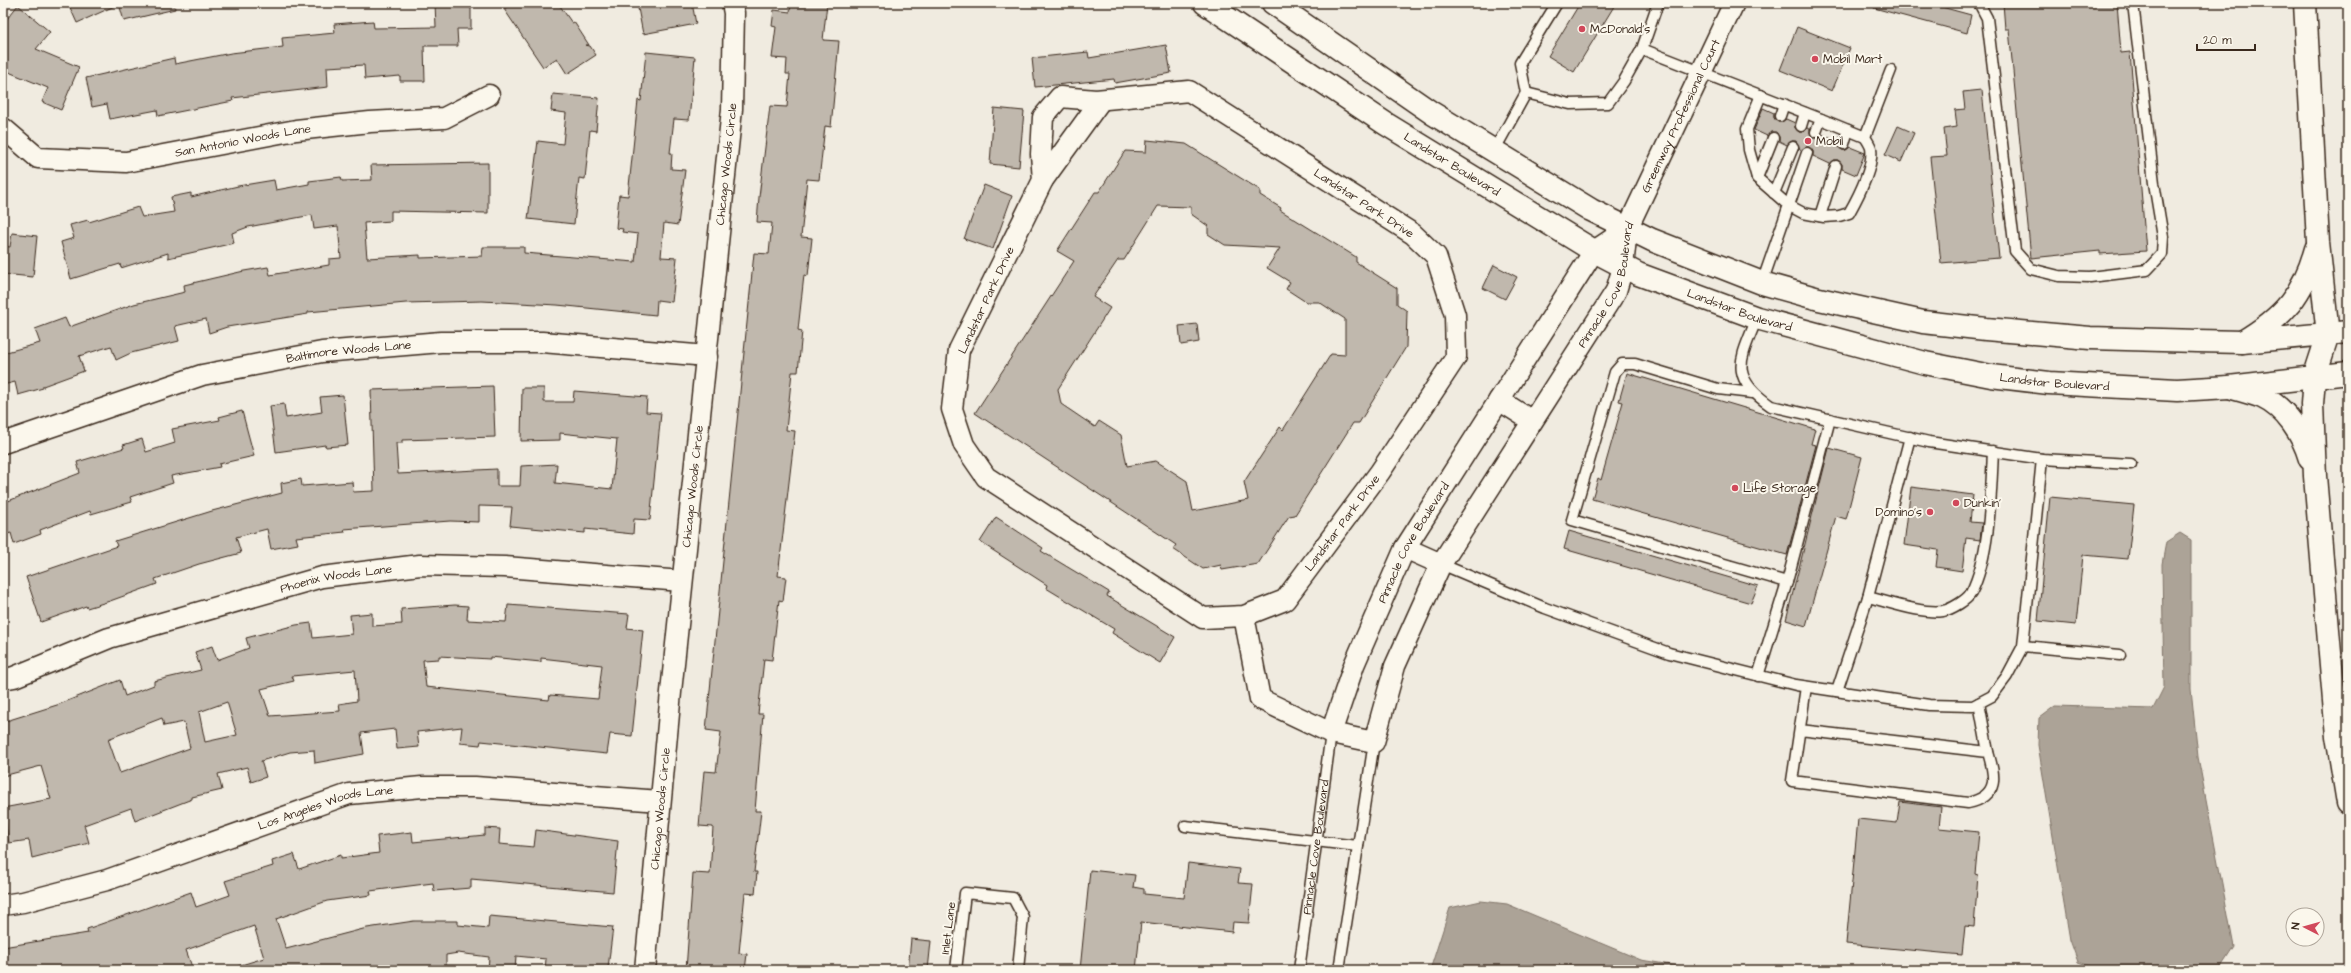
<svg xmlns="http://www.w3.org/2000/svg" width="2351" height="973" font-family="'Architects Daughter',sans-serif">
	<rect width="100%" height="100%" fill="#f0ebe0"/>
	<filter id="ink" filterUnits="userSpaceOnUse"><feTurbulence type="fractalNoise" baseFrequency=".025" numOctaves="2"/><feDisplacementMap in="SourceGraphic" scale="8" xChannelSelector="R" yChannelSelector="G"/><feConvolveMatrix kernelMatrix="1 2 1 2 8 2 1 2 1" color-interpolation-filters="sRGB"/></filter>
	<g filter="url(#ink)">
		<!-- water -->
		<g fill="#aca397" stroke="#7f7367">
			<polygon points="2180,533 2191,540 2191,689 2198,757 2234,947 2221,967 2094,967 2078,962 2070,940 2038,745 2039,718 2055,706 2153,709 2164,687 2162,564 2166,542"/>
			<polygon points="1481,901 1507,904 1641,960 1701,970 1430,970 1450,908"/>
		</g>
		<!-- building -->
		<g fill="#c0b8ad" stroke="#3b2a1e" fill-rule="evenodd">
			<polygon points="68,3 174,3 175,9 124,21 119,4 77,23"/>
			<polygon points="435,3 471,3 471,29 457,29 458,46 424,46 425,81 400,81 400,76 365,79 364,65 327,67 328,87 232,98 233,101 158,116 157,110 110,119 107,104 92,107 86,78 174,58 175,64 231,53 283,47 282,38 335,33 334,24 373,21 374,28 436,27"/>
			<polygon points="513,3 558,3 572,23 574,22 589,45 585,45 590,46 596,55 567,74 557,58 543,67 504,9"/>
			<polygon points="637,3 692,3 696,24 643,34"/>
			<polygon points="791,3 827,3 823,40 839,41 831,127 825,126 819,180 807,179 801,237 812,238 808,276 804,275 798,330 802,331 798,372 792,372 786,430 795,431 778,576 786,577 783,601 779,600 772,660 764,659 758,714 763,714 755,811 761,811 754,872 757,872 755,894 745,893 739,953 747,954 745,970 686,970 693,873 710,874 713,827 699,826 704,771 716,772 721,732 706,730 754,253 769,254 772,223 757,222 759,197 770,106 787,107 790,74 786,74 787,59 772,58 776,27 772,26 774,10 790,12"/>
			<polygon points="1580,3 1616,3 1574,72 1548,56"/>
			<polygon points="1874,3 1927,3 1971,15 1967,33 1874,8"/>
			<polygon points="2003,3 2117,3 2121,53 2130,52 2146,251 2100,254 2100,251 2031,258 2009,29 2005,29"/>
			<polygon points="18,5 50,32 36,49 79,67 61,110 42,102 48,88 11,73 3,66 3,24"/>
			<polygon points="1797,27 1850,48 1832,91 1780,70"/>
			<polygon points="1166,45 1171,73 1115,83 1114,79 1035,87 1032,58 1088,52 1089,58"/>
			<polygon points="646,52 695,57 689,120 674,119 670,153 672,153 671,169 685,170 678,225 664,223 661,257 677,258 672,302 657,300 656,315 557,305 482,301 406,303 308,312 308,314 227,327 209,333 206,319 175,326 179,341 131,353 116,360 111,346 79,356 84,371 43,386 43,388 18,395 15,382 3,385 3,353 40,343 35,329 65,318 69,327 134,304 185,292 184,285 244,271 268,267 270,275 329,265 329,259 341,258 338,226 314,229 312,215 248,227 232,233 234,243 168,258 168,253 121,268 120,264 71,279 61,242 74,238 70,225 88,220 89,222 138,207 142,217 174,212 171,197 191,193 191,197 238,186 274,180 276,190 309,184 309,181 341,177 342,181 372,180 371,165 488,163 488,213 391,211 391,221 364,223 367,258 420,255 420,258 482,256 483,247 524,247 524,253 635,262 638,234 622,232 623,229 616,228 619,195 628,196 638,100 641,101"/>
			<polygon points="1982,90 1999,258 1941,263 1930,157 1947,156 1944,129 1957,127 1955,110 1965,109 1963,92"/>
			<polygon points="553,94 599,98 596,131 590,130 585,179 579,178 574,224 528,219 538,141 563,144 566,113 551,111"/>
			<polygon points="994,108 1024,111 1019,167 990,164"/>
			<polygon points="1763,108 1774,113 1774,118 1778,122 1782,122 1786,119 1795,123 1795,128 1799,132 1803,132 1807,128 1810,129 1810,133 1813,138 1817,138 1822,134 1838,142 1838,146 1842,150 1846,150 1850,147 1865,153 1856,175 1842,169 1842,164 1838,160 1834,160 1830,164 1813,156 1813,151 1809,147 1805,147 1801,151 1796,141 1792,141 1787,145 1779,141 1779,137 1776,132 1772,132 1767,136 1754,130"/>
			<polygon points="1898,126 1914,133 1901,162 1885,155"/>
			<path d="M 1147,140 L 1186,144 L 1260,190 L 1260,195 L 1281,208 L 1280,210 L 1356,257 L 1356,262 L 1397,288 L 1397,304 L 1407,311 L 1406,347 L 1359,423 L 1353,423 L 1295,515 L 1289,516 L 1258,564 L 1222,570 L 1221,565 L 1203,569 L 1173,549 L 1176,545 L 975,413 L 1074,261 L 1057,251 L 1095,192 L 1099,192 L 1125,151 L 1146,152 ZM 1158,206 L 1191,207 L 1191,214 L 1208,226 L 1208,234 L 1225,245 L 1280,248 L 1267,268 L 1290,282 L 1286,289 L 1306,302 L 1319,302 L 1345,319 L 1345,355 L 1331,354 L 1283,430 L 1280,427 L 1244,482 L 1248,500 L 1193,511 L 1187,481 L 1156,461 L 1127,466 L 1121,435 L 1099,421 L 1095,427 L 1061,404 L 1058,389 L 1110,308 L 1093,297 L 1118,260 L 1124,260 Z"/>
			<polygon points="984,185 1012,196 993,249 964,239"/>
			<polygon points="12,233 37,236 33,277 3,274 3,246 10,247"/>
			<polygon points="1494,265 1517,277 1505,299 1483,288"/>
			<polygon points="1197,324 1199,342 1181,345 1179,326"/>
			<polygon points="1627,373 1815,429 1811,444 1816,445 1787,555 1592,499 1598,478 1601,480 1623,402 1619,401"/>
			<polygon points="493,386 495,437 402,440 402,443 396,443 398,474 497,469 497,486 520,486 521,466 557,464 555,483 612,489 617,439 560,433 560,440 521,441 522,388 544,388 544,402 573,402 574,391 647,397 646,412 661,413 650,520 634,519 633,534 585,529 585,533 510,526 512,507 479,506 479,522 450,521 344,529 345,532 296,537 298,544 271,549 267,529 236,537 241,553 199,564 155,579 157,584 110,601 87,608 86,606 41,622 26,577 117,546 115,541 212,511 282,493 281,483 301,479 302,486 352,482 353,492 374,491 371,390"/>
			<polygon points="343,395 348,445 326,447 325,445 276,452 270,406 284,404 286,418 322,412 320,397"/>
			<polygon points="242,411 254,456 219,464 220,467 171,476 173,483 130,497 132,502 91,514 90,511 40,530 41,534 14,544 11,533 3,535 3,503 80,473 77,462 124,448 123,445 142,439 146,452 175,443 172,429 220,420 219,417"/>
			<polygon points="1829,448 1862,457 1846,519 1836,516 1806,626 1786,620"/>
			<polygon points="1911,487 1973,495 1970,522 1982,523 1980,540 1966,538 1962,571 1936,567 1938,550 1904,545"/>
			<polygon points="2050,497 2134,505 2128,559 2083,555 2076,625 2038,621"/>
			<polygon points="996,517 1043,548 1041,551 1109,592 1107,596 1175,637 1160,663 1112,633 1114,629 1046,588 1047,585 980,542"/>
			<polygon points="1569,531 1758,586 1751,603 1564,549"/>
			<path d="M 455,605 L 468,606 L 467,620 L 506,622 L 508,605 L 629,614 L 627,628 L 643,630 L 632,736 L 610,734 L 607,754 L 481,741 L 480,745 L 460,743 L 462,727 L 417,732 L 419,747 L 397,749 L 395,729 L 361,733 L 364,754 L 315,763 L 314,750 L 290,752 L 261,761 L 266,777 L 251,782 L 247,767 L 218,774 L 222,790 L 192,797 L 192,799 L 135,821 L 131,808 L 84,825 L 89,843 L 32,858 L 29,840 L 9,843 L 3,808 L 51,799 L 41,766 L 3,776 L 3,722 L 57,705 L 120,680 L 125,696 L 154,685 L 154,681 L 201,670 L 195,652 L 212,646 L 217,660 L 249,648 L 246,638 L 296,625 L 311,623 L 313,638 L 352,634 L 350,615 L 372,613 L 372,626 L 402,624 L 401,609 ZM 439,656 L 490,659 L 490,657 L 541,662 L 541,658 L 602,665 L 598,699 L 550,695 L 549,700 L 426,687 L 423,660 L 439,659 ZM 355,670 L 357,701 L 339,704 L 340,711 L 270,716 L 261,689 L 294,681 L 292,676 ZM 227,702 L 237,735 L 205,742 L 199,712 ZM 162,718 L 164,726 L 184,722 L 190,748 L 120,773 L 108,739 Z"/>
			<polygon points="1900,802 1941,807 1939,828 1979,832 1975,874 1978,875 1974,927 1965,926 1962,955 1846,944 1858,819 1897,823"/>
			<polygon points="485,828 500,829 499,844 534,847 536,830 618,841 613,892 471,879 471,888 434,891 433,883 370,891 371,895 327,901 276,919 286,949 367,928 414,921 458,921 458,925 488,928 489,916 613,927 608,968 595,967 595,970 545,970 546,959 516,956 515,970 488,970 489,957 458,953 446,955 446,970 238,970 238,966 264,958 254,926 186,950 193,970 3,970 3,947 88,933 87,929 191,892 196,907 230,895 225,881 273,866 272,861 294,854 299,869 341,855 341,858 379,853 377,836 412,832 413,842 485,835"/>
			<polygon points="1188,863 1240,869 1238,883 1253,884 1249,923 1233,922 1232,932 1141,922 1136,970 1080,970 1090,870 1135,875 1133,887 1144,889 1144,894 1184,898"/>
			<polygon points="911,939 931,941 928,970 908,970"/>
		</g>
		<g fill="none" stroke-linecap="round" stroke-linejoin="round">
			<defs>
				<g id="lane">
					<polyline points="1979,3 1987,18 2015,251 2031,269 2059,276 2090,277 2147,270 2162,254 2163,237 2154,183 2133,3"/>
					<polyline points="1642,49 1821,119 1816,132"/>
					<polyline points="1526,93 1570,104 1608,103 1624,81 1642,49 1658,3"/>
					<path d="M 1761,95 L 1747,129 L 1749,150 L 1757,178 L 1788,205 L 1803,213 L 1824,217 L 1839,216 L 1849,213 C 1858,197 1874,166 1871,148 C 1870,145 1867,140 1865,137 L 1891,70"/>
					<polyline points="1780,116 1784,104"/>
					<polyline points="1821,119 1865,137"/>
					<polyline points="1801,126 1805,113"/>
					<polyline points="1844,144 1848,130"/>
					<polyline points="1494,151 1526,93 1520,63 1557,3"/>
					<polyline points="1757,178 1773,138"/>
					<polyline points="1774,193 1793,147"/>
					<polyline points="1820,216 1836,166"/>
					<polyline points="1762,283 1807,153"/>
					<path d="M 1757,318 C 1740,361 1728,376 1771,406 L 1929,442 L 2042,459 L 2131,464"/>
					<polyline points="1752,393 1718,389 1635,364 1622,364 1615,372 1572,520 1787,582"/>
					<polyline points="1441,564 1545,608 1669,653 1796,685 1929,705 1973,706 1992,696 2007,676 2023,646 2042,459"/>
					<path d="M 1868,597 C 1889,602 1922,614 1943,611 C 1952,609 1967,600 1971,593 C 1990,556 1991,493 1993,451"/>
					<polyline points="2023,646 2120,655"/>
					<polyline points="1758,676 1787,582 1830,419"/>
					<polyline points="1837,691 1868,597 1910,437"/>
					<polyline points="1979,703 1988,752"/>
					<path d="M 1800,730 L 1988,752 C 1995,776 2000,796 1968,803 L 1792,781 L 1806,687"/>
					<polyline points="1185,826 1358,846"/>
					<polyline points="956,970 965,893 1013,898 1023,917 1018,970"/>
					<path id="s1" d="M 1299,970 L 1331,733"/>
					<polyline points="1339,970 1374,742"/>
				</g>
				<g id="street">
					<path id="s2" d="M 3,128 L 38,158 L 126,162 L 296,130 L 370,122 L 444,118 L 489,95"/>
					<polyline points="1043,180 1101,100"/>
					<polyline points="1499,400 1532,421"/>
					<path id="s3" d="M 3,443 L 202,375 L 322,352 L 441,342 L 542,342 L 707,356"/>
					<polyline points="1405,548 1441,564"/>
					<path id="s4" d="M 1244,616 L 1285,600 L 1380,472 L 1456,357 L 1455,315 L 1436,256 L 1413,234 L 1189,91 L 1096,100 L 1060,97 L 1043,117 L 1041,154 L 1043,180 L 959,350 L 952,409 L 964,445 L 986,477 L 1203,618 L 1244,616 L 1260,699 L 1331,733 L 1374,742 L 1395,666 L 1441,564 L 1616,291 L 1623,267 L 1627,229 L 1734,3"/>
					<path id="s5" d="M 3,679 L 14,677 L 109,638 L 322,577 L 420,565 L 505,567 L 682,581"/>
					<path id="s6" d="M 1331,733 L 1354,665 L 1405,548 L 1594,251 L 1627,229"/>
					<path id="s7" d="M 3,905 L 23,902 L 107,880 L 349,794 L 422,787 L 475,787 L 660,801"/>
					<path id="s8" d="M 645,970 L 671,692 L 732,109 L 734,13 L 732,3"/>
				</g>
				<g id="secondary">
					<path id="s9" d="M 1205,3 L 1386,124 L 1594,251 L 1638,274 L 1757,318 L 1925,363 L 1991,376 L 2049,383 L 2177,390 L 2229,387 L 2348,373"/>
					<polyline points="1273,3 1432,113 1591,210 1652,240 1762,283 1819,299 1923,322 1986,329 2090,338 2198,341 2242,342 2348,332"/>
				</g>
				<g id="highway">
					<polyline points="2305,3 2318,242 2328,335 2314,378 2312,404 2315,476 2337,736 2348,803"/>
					<path d="M 2242,342 C 2284,317 2303,295 2316,249"/>
					<path d="M 2229,387 C 2240,390 2252,393 2262,397 C 2286,408 2303,435 2310,459"/>
				</g>
			</defs>
			<!-- lane casing -->
			<use href="#lane" stroke="#3b2a1e" stroke-width="13"/>
			<!-- street casing -->
			<use href="#street" stroke="#3b2a1e" stroke-width="23"/>
			<!-- secondary casing -->
			<use href="#secondary" stroke="#3b2a1e" stroke-width="25"/>
			<!-- highway casing -->
			<use href="#highway" stroke="#3b2a1e" stroke-width="25"/>
			<!-- lane -->
			<use href="#lane" stroke="#fbf7ec" stroke-width="10"/>
			<!-- street -->
			<use href="#street" stroke="#fbf7ec" stroke-width="20"/>
			<!-- secondary -->
			<use href="#secondary" stroke="#fbf7ec" stroke-width="22"/>
			<!-- highway -->
			<use href="#highway" stroke="#fbf7ec" stroke-width="22"/>
		</g>
	</g>
	<!-- markers -->
	<g fill="#d1495b" stroke="#fbf7ec" stroke-width="1.5">
		<circle cx="1582" cy="29" r="4"/>
		<circle cx="1815" cy="59" r="4"/>
		<circle cx="1808" cy="141" r="4"/>
		<circle cx="1735" cy="488" r="4"/>
		<circle cx="1956" cy="503" r="4"/>
		<circle cx="1930" cy="512" r="4"/>
	</g>
	<g text-anchor="middle" stroke-width="4" stroke-linejoin="round" paint-order="stroke">
		<!-- poi labels -->
		<g font-size="12" fill="#3b2a1e" stroke="#fbf7ec" text-anchor="start">
			<text x="1590" y="33">McDonald's</text>
			<text x="1823" y="63">Mobil Mart</text>
			<text x="1816" y="145">Mobil</text>
			<text x="1743" y="492">Life Storage</text>
			<text x="1964" y="507">Dunkin'</text>
			<text x="1922" y="516" text-anchor="end">Domino's</text>
		</g>
		<!-- street labels -->
		<g font-size="12" fill="#3b2a1e" stroke="#fbf7ec">
			<text dy="4" stroke="none"><textPath href="#s4" startOffset="2498">Greenway Professional Court</textPath></text>
			<text dy="4" stroke="none"><textPath href="#s2" startOffset="253">San Antonio Woods Lane</textPath></text>
			<text dy="4" stroke="none"><textPath href="#s8" startOffset="810">Chicago Woods Circle</textPath></text>
			<text dy="4" stroke="none"><textPath href="#s9" startOffset="295">Landstar Boulevard</textPath></text>
			<text transform="translate(1364 203) rotate(33)" y="4">Landstar Park Drive</text>
			<text dy="4" stroke="none"><textPath href="#s4" startOffset="2312">Pinnacle Cove Boulevard</textPath></text>
			<text transform="translate(986 300) rotate(-65)" y="4">Landstar Park Drive</text>
			<text dy="4" stroke="none"><textPath href="#s9" startOffset="619">Landstar Boulevard</textPath></text>
			<text dy="4" stroke="none"><textPath href="#s3" startOffset="359">Baltimore Woods Lane</textPath></text>
			<text dy="4" stroke="none"><textPath href="#s9" startOffset="943">Landstar Boulevard</textPath></text>
			<text dy="4" stroke="none"><textPath href="#s8" startOffset="486">Chicago Woods Circle</textPath></text>
			<text dy="4" stroke="none"><textPath href="#s4" startOffset="140">Landstar Park Drive</textPath></text>
			<text dy="4" stroke="none"><textPath href="#s6" startOffset="208">Pinnacle Cove Boulevard</textPath></text>
			<text dy="4" stroke="none"><textPath href="#s5" startOffset="349">Phoenix Woods Lane</textPath></text>
			<text dy="4" stroke="none"><textPath href="#s7" startOffset="338">Los Angeles Woods Lane</textPath></text>
			<text dy="4" stroke="none"><textPath href="#s8" startOffset="162">Chicago Woods Circle</textPath></text>
			<text dy="4" stroke="none"><textPath href="#s1" startOffset="124">Pinnacle Cove Boulevard</textPath></text>
			<text transform="translate(948 928) rotate(-83)" y="4">Inlet Lane</text>
		</g>
	</g>
	<!-- margin -->
	<rect width="2351" height="973" fill="none" stroke="#fbf7ec" stroke-width="16"/>
	<rect x="8" y="8" width="2335" height="957" fill="none" stroke="#3b2a1e" stroke-width="1.5" filter="url(#ink)"/>
	<!-- north arrow -->
	<g transform="translate(2305 927) rotate(276)"><circle r="19" fill="#fbf7ec" stroke="#aea59a"/>
	<path d="M0-3L7 15L0 10L-7 15Z" fill="#d1495b"/>
	<text y="-6" font-size="11" font-weight="bold" text-anchor="middle" fill="#3b2a1e">N</text>
	</g>
	<!-- scale -->
	<path d="M2197 44v6h58v-6" fill="none" stroke="#3b2a1e" stroke-width="2"/>
	<text x="2203" y="44" font-size="12" fill="#3b2a1e" stroke="#fbf7ec" stroke-width="3" paint-order="stroke">20 m</text>
</svg>
